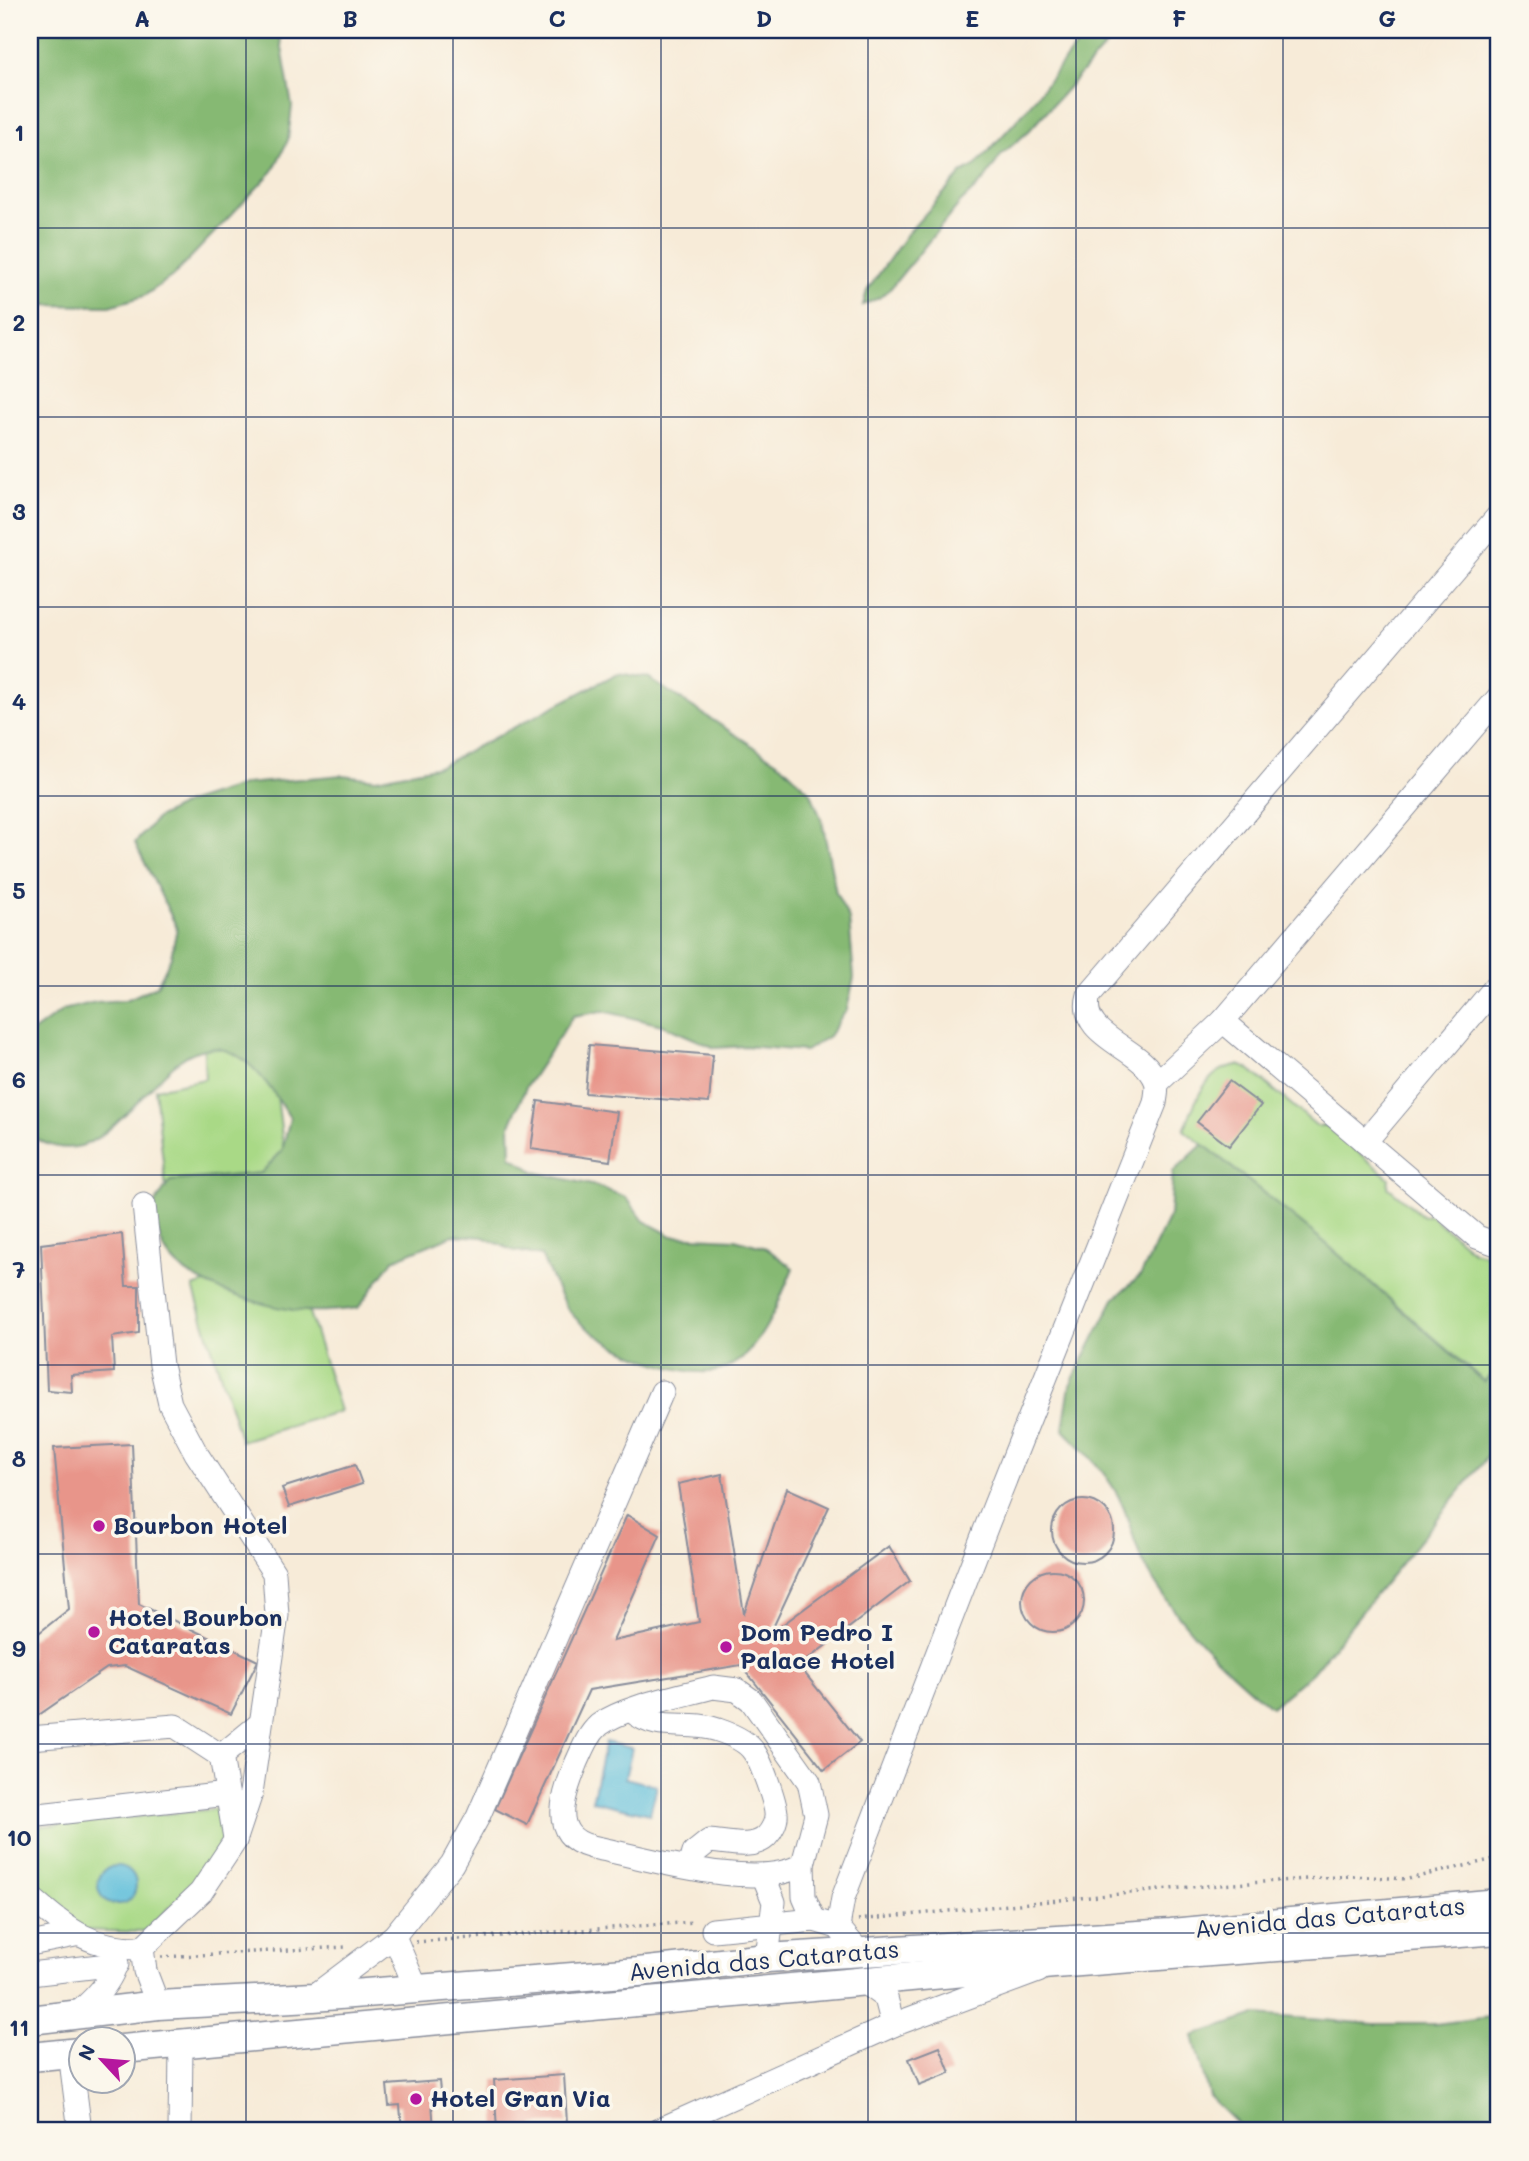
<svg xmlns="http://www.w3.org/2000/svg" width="1529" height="2161" font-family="Mali,sans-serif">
	<rect width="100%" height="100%" fill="#fbf7ec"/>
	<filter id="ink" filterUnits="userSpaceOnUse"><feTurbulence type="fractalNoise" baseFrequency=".0143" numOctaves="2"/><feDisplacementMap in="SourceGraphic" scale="14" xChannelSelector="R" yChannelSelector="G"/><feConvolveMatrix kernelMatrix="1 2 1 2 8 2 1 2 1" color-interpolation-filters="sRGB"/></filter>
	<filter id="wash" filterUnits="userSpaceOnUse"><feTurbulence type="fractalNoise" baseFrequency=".00686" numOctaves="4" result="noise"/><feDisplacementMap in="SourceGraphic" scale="28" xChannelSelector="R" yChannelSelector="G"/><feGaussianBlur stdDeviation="1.57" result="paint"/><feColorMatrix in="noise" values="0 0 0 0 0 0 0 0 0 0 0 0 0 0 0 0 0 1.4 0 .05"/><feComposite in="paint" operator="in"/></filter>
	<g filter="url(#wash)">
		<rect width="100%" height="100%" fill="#f7ebd8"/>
		<!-- green -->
		<g fill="#a9d986" stroke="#628472" stroke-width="2">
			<polygon points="266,1005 286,1170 166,1189 155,1089 205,1079 202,1014"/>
			<path d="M 1238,1065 L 1249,1069 L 1317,1126 L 1327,1126 L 1389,1178 L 1388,1187 L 1423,1216 L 1430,1215 L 1473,1251 L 1499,1258 L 1499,1366 L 1485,1382 L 1323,1241 L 1184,1130 C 1195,1103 1204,1069 1238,1065 Z"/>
			<polygon points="291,1255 340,1411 241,1441 193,1287"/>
			<polygon points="216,1809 222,1842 204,1877 143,1932 75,1930 30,1890 30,1827"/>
		</g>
		<!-- forest -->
		<g fill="#86b973" stroke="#507468" stroke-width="2">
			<polygon points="30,30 279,30 292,106 288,140 273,171 174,275 144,296 110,306 37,305 30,343"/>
			<polygon points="1088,30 1120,30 1028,132 1002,154 984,180 959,204 890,289 879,298 863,305 867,291 907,234 962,173 976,165 1025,111"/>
			<path d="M 618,673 L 648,678 L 782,765 L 811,793 L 822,821 L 836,893 L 849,919 L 854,978 L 847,1009 L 829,1036 L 805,1051 L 745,1046 L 715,1048 L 662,1025 L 603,1011 L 573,1016 L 526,1087 L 510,1125 L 511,1156 L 535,1172 L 596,1186 L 626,1197 L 644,1221 L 672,1236 L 735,1239 L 766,1248 L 793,1268 C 781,1296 769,1329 748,1352 C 743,1358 729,1368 721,1370 C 681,1382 590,1342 568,1309 C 557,1293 550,1273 541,1256 L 512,1250 L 483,1237 L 453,1235 L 393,1260 L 358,1308 C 336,1311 315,1313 293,1310 C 260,1305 195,1286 173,1261 C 158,1245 156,1225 154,1205 L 170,1181 L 261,1173 L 282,1151 L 290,1118 C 266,1078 229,1023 179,1061 C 158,1077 141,1101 121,1118 C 111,1128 95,1142 81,1146 C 62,1151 47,1145 30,1136 L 30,1034 L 63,1010 L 96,1002 L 126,1000 L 157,986 L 171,957 L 177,928 L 135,843 L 157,818 L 187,803 L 246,784 L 342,775 L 376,779 L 440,766 Z"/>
			<path d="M 1203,1144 L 1323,1241 L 1484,1382 L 1499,1366 L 1499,1443 L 1312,1673 L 1271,1707 C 1221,1667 1175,1621 1144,1564 C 1134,1546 1131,1523 1122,1504 C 1109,1474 1085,1452 1063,1429 L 1070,1385 L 1114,1299 L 1141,1275 L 1170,1215 L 1173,1172 Z"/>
			<polygon points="1256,2015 1374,2024 1435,2024 1499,2016 1499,2131 1245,2131 1209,2096 1193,2036"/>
		</g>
		<!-- water -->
		<g fill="#5cbdda" stroke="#3c769c" stroke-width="2">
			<polygon points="605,1742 632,1748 625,1778 657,1786 650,1814 592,1801"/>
			<circle cx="117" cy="1885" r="19"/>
		</g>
		<g id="blocks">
			<!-- building -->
			<g fill="#e8958a">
				<polygon points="589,1045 713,1055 709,1103 585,1093"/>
				<polygon points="1229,1081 1261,1105 1229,1146 1197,1122"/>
				<polygon points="538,1101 617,1112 610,1161 531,1149"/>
				<polygon points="122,1234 126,1286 139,1286 139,1333 112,1337 114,1372 71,1375 72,1392 47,1390 41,1244"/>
				<polygon points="132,1444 139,1604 258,1661 231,1714 125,1666 107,1668 30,1721 30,1640 69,1609 54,1448"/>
				<polygon points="355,1465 362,1484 289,1507 282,1488"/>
				<polygon points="722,1474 744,1614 787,1488 829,1507 770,1634 889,1546 910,1581 799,1666 860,1742 824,1770 741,1665 589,1690 527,1825 495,1809 627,1515 660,1535 613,1641 699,1622 678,1484"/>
				<circle cx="1083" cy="1531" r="31"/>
				<circle cx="1053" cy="1601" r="31"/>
				<polygon points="940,2047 950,2073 919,2085 909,2059"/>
				<polygon points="564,2075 567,2123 534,2125 534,2131 497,2131 494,2080"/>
				<polygon points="439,2081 441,2101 432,2102 434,2131 402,2131 400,2105 389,2106 387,2085"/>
			</g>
		</g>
	</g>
	<g filter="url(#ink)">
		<use href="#blocks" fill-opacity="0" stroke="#898d9b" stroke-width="2"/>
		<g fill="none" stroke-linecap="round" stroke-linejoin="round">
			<defs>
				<g id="minor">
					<polyline points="1223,1021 1477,1237 1499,1245"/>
					<polyline points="1157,1083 1223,1021 1499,697"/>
					<polyline points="1365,1142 1499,983"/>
					<path d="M 713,1687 L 737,1690 L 751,1700 L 809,1782 L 816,1815 L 803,1864 C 759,1893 644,1857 592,1847 C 547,1836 564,1793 577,1762 C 583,1749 588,1735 599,1725 C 625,1706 681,1696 713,1687 Z"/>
					<path d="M 632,1711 C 658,1734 688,1719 718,1730 C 730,1734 747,1741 754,1752 C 761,1761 775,1801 776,1813 C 777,1821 772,1831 766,1837 C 752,1850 726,1842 709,1841 L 694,1853 L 690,1867"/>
					<polyline points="30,1738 175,1726 221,1756 235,1838"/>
					<polyline points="221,1756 260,1724"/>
					<polyline points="30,1816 227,1794"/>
					<polyline points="803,1864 804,1897 814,1920"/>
					<polyline points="764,1877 774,1902 767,1958"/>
					<path d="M 30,1897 C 68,1929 89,1949 142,1948 L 201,1892 L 235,1841 L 251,1793 L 277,1615 L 274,1573 L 196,1453 L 170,1404 L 161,1365 L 144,1205"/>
					<path d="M 838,1927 L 843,1898 L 989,1520 L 1155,1103 C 1156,1097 1158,1087 1156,1081 C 1143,1046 1076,1038 1089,995 L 1499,515"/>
					<polyline points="713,1930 814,1920 838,1927 860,1953"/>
					<polyline points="394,1936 416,1988"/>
					<polyline points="30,1944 75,1935"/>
					<polyline points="142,1948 145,1971 158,2005"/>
					<polyline points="30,1974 117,1964"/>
					<polyline points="862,1981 886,1998 893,2025"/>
					<polyline points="313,1997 394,1936 452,1864 478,1817 662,1392"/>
					<path d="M 77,2014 C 92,2001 118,1977 116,1955"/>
					<polyline points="70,2053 80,2131"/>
					<polyline points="180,2131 181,2045"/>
					<polyline points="657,2131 893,2025 1038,1971"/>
				</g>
				<g id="major">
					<polyline points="30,2020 158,2005 313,1997 638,1972 767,1958 1171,1933 1499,1903"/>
					<polyline points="122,2049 1054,1964 1499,1930"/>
					<polyline points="30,2057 80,2052"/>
				</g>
			</defs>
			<!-- minor casing -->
			<use href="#minor" stroke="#898d9b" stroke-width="25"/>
			<!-- major casing -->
			<use href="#major" stroke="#898d9b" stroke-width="31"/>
			<!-- path -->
			<g stroke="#898d9b" stroke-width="3.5" stroke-dasharray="2 5" stroke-linecap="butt">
				<polyline points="858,1920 1190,1887 1351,1876 1408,1879 1499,1858"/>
				<polyline points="416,1942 695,1922"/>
				<polyline points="161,1957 346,1947"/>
			</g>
			<!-- minor -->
			<use href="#minor" stroke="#fff" stroke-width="23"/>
			<!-- major -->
			<use href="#major" stroke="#fff" stroke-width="28"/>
		</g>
	</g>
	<!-- grid -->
	<path fill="none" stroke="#1b2f5e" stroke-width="2" stroke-opacity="0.55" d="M 246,30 L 246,2131M 453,30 L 453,2131M 661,30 L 661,2131M 868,30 L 868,2131M 1076,30 L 1076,2131M 1283,30 L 1283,2131M 30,228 L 1499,228M 30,417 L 1499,417M 30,607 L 1499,607M 30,796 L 1499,796M 30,986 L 1499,986M 30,1175 L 1499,1175M 30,1365 L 1499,1365M 30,1554 L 1499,1554M 30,1744 L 1499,1744M 30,1933 L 1499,1933"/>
	<!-- markers -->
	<g fill="#b5179e" stroke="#fbf7ec" stroke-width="2.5">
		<circle cx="99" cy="1526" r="7"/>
		<circle cx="94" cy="1632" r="7"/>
		<circle cx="726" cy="1647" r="7"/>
		<circle cx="416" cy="2099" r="7"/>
	</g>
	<g text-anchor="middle" stroke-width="7" stroke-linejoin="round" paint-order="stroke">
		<!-- poi labels -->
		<g font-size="24" font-weight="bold" fill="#1b2f5e" stroke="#fbf7ec" text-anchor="start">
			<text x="113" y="1534">Bourbon Hotel</text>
			<text x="108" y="1626">Hotel Bourbon<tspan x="108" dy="28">Cataratas</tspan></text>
			<text x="740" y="1641">Dom Pedro I<tspan x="740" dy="28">Palace Hotel</tspan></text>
			<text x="430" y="2107">Hotel Gran Via</text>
		</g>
		<!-- street labels -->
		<g font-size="24" fill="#1b2f5e" stroke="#fbf7ec">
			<text transform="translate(1330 1918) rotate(-5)" y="8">Avenida das Cataratas</text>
			<text transform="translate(764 1961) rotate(-5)" y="8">Avenida das Cataratas</text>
		</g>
	</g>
	<!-- margin -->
	<rect width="1529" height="2161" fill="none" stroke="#fbf7ec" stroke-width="77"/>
	<!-- north arrow -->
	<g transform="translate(102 2060) rotate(296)"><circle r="33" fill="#fbf7ec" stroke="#a1a7b3" stroke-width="2"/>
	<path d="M0-5L12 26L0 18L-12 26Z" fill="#b5179e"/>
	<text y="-10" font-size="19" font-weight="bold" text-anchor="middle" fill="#1b2f5e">N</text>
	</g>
	<rect x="38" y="38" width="1452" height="2084" fill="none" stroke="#1b2f5e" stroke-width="2.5"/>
	<g font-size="23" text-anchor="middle" font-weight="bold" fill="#1b2f5e">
		<text x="142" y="27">A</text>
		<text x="350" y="27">B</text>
		<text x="557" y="27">C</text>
		<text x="764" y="27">D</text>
		<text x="972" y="27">E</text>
		<text x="1179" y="27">F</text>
		<text x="1387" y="27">G</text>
		<text x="19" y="141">1</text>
		<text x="19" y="331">2</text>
		<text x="19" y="520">3</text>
		<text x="19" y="710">4</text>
		<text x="19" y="899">5</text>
		<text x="19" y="1088">6</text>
		<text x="19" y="1278">7</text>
		<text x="19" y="1467">8</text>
		<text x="19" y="1657">9</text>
		<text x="19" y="1846">10</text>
		<text x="19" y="2036">11</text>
	</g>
</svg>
